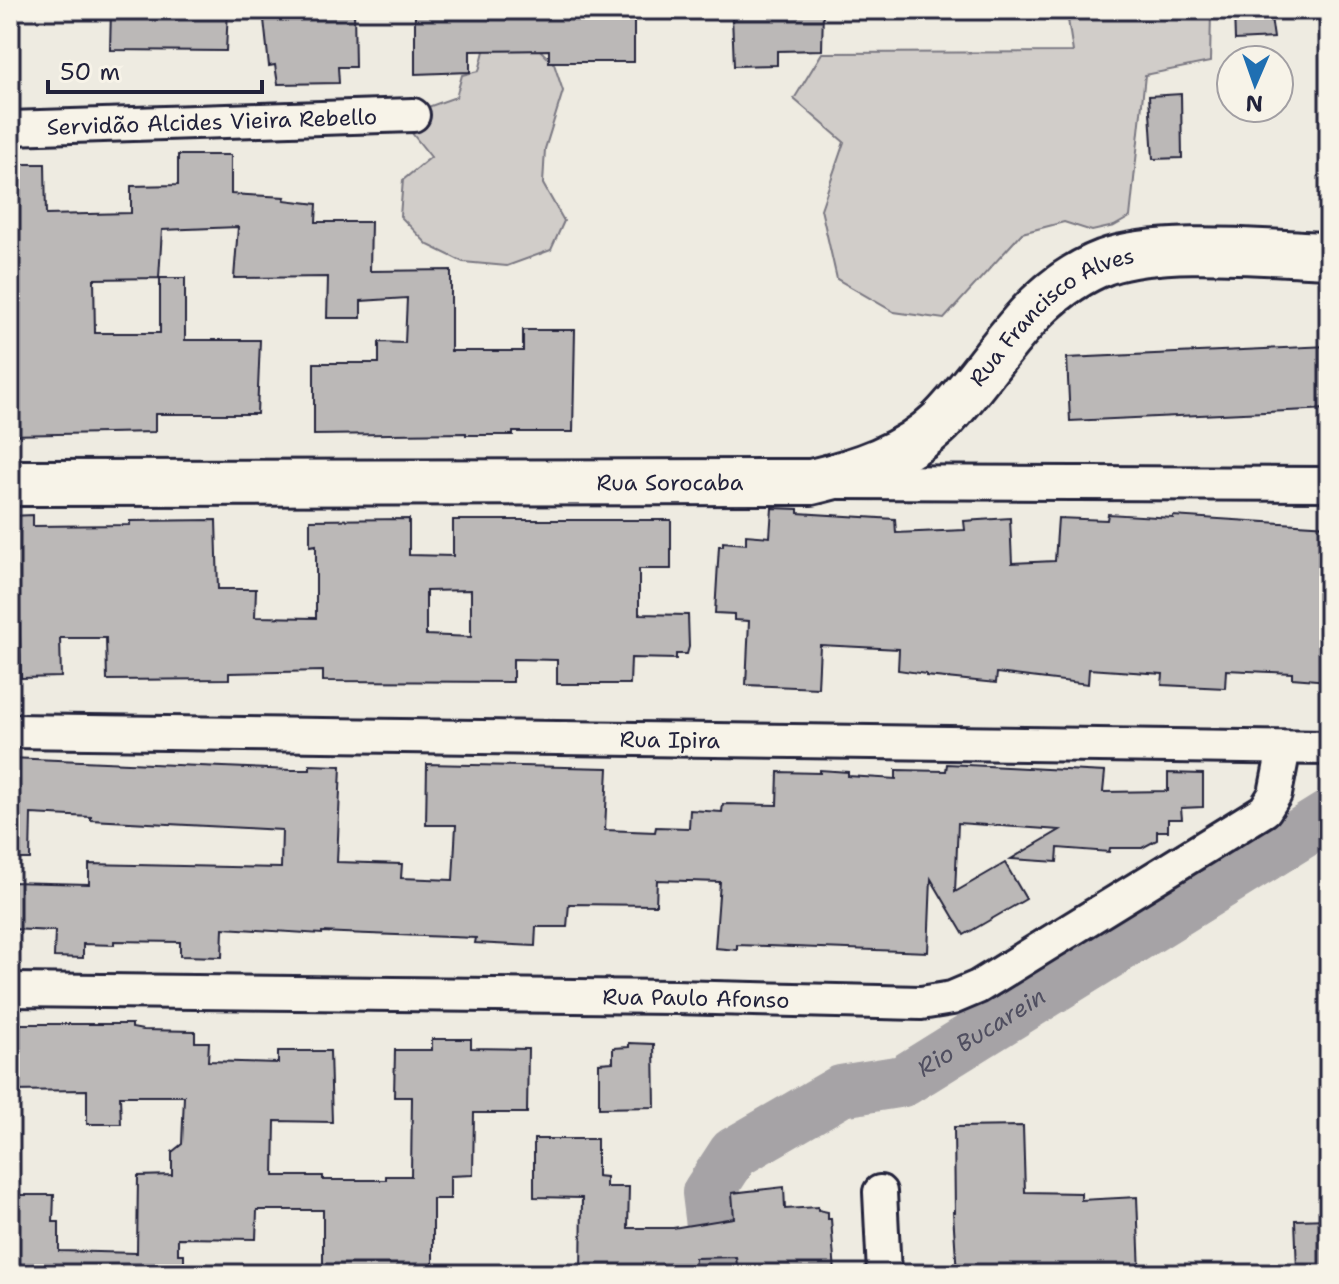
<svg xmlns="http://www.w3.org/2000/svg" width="1339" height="1284" font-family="'Shantell Sans',sans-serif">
	<rect width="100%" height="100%" fill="#eeebe1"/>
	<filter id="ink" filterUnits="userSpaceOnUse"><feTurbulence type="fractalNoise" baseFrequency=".0125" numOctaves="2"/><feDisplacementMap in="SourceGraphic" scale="16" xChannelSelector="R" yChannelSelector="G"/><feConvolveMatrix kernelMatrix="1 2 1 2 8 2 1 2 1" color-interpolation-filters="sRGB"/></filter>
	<g filter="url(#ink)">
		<!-- green -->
		<g fill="#d1cdc9" stroke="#7a7882" stroke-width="2">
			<polygon points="1110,10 1211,10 1210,62 1145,75 1130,217 1114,226 1092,231 1064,222 1022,233 944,319 894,312 837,279 821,209 844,142 794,99 822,53 1073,52 1067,13 1106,13"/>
			<polygon points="525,35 554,64 563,91 545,149 543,184 564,221 551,250 507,266 463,262 428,245 400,216 403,180 431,157 411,132 425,108 456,97 462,75 479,71 485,47"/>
		</g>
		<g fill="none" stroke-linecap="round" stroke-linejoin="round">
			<!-- river -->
			<path stroke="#a6a3a6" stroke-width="52" id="s1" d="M 718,1274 L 708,1193 L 734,1153 L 841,1091 L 903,1081 L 1329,816"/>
		</g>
		<!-- building -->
		<g fill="#bbb8b7" stroke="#22223b" stroke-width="2" fill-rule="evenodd">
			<polygon points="111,10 228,10 226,51 110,50"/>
			<polygon points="263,10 354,10 355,67 338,67 339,83 278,84 275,65 269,66"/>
			<polygon points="415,10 634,10 634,62 549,62 549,50 470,51 470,72 415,74"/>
			<polygon points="779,10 823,10 822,50 777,51 777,65 734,66 732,16 779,14"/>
			<polygon points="1234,10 1270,10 1274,38 1235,40"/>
			<polygon points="1181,94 1182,158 1153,159 1149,96"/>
			<polygon points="178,155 231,155 231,194 285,197 284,200 317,204 316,222 371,222 370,271 451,270 451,351 523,351 523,330 575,330 573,432 513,432 513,435 466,435 466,433 314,435 314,363 379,363 379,342 405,343 407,298 361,301 361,318 327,318 328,277 234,278 238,227 162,230 159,278 94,279 95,333 160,333 160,278 185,278 185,340 260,340 257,414 155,414 155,432 10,435 10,196 19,195 19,164 45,164 46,215 131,213 131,186 178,185"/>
			<polygon points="1329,346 1329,409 1070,421 1067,358"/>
			<polygon points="772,508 798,509 798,513 895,519 896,533 965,530 964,521 1010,518 1012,563 1055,561 1058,518 1107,520 1108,514 1173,518 1173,516 1329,526 1329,681 1292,678 1292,673 1226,670 1225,688 1162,685 1163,674 1089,669 1088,684 997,673 996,683 926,676 926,674 898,670 899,649 820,645 818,688 746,685 749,621 734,620 734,614 715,613 719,546 723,546 723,542 746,544 746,535 770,537"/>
			<path d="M 33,515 L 33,526 L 130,525 L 130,521 L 216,520 L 218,589 L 256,589 L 255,617 L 316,618 L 316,545 L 310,546 L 310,520 L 409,519 L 409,555 L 453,556 L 453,520 L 671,520 L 671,569 L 639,569 L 639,614 L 688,615 L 689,647 L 687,654 L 676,654 L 676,659 L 631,658 L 630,684 L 557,684 L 557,660 L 513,659 L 513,682 L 323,681 L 323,671 L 229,673 L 229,679 L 107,680 L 106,638 L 60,638 L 61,677 L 21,678 L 19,593 L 10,594 L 10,516 ZM 471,590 L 471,637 L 426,635 L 426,591 Z"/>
			<polygon points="10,758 292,770 310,770 310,765 341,766 337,862 402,864 401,878 453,880 456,825 426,825 427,764 608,768 605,830 655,832 656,827 689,828 690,810 722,812 723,804 777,805 778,772 820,773 820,770 848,772 848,776 896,779 896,770 946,771 947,764 1105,772 1103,792 1168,791 1168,773 1203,774 1203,807 1181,808 1182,819 1168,819 1168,831 1157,831 1157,840 1142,848 1110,848 1109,852 1058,848 1057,862 1011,859 1060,830 958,823 955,892 1005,863 1026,899 964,935 931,879 928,952 737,945 737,950 715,948 720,882 657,880 656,905 569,904 567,927 536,927 535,946 475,943 476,938 343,933 322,932 322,934 223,928 222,957 180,956 180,942 114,941 114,945 83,944 83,958 54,957 55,931 10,929 10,882 89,884 89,864 281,868 282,830 91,820 91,817 31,814 30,859 10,859"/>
			<polygon points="10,1024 132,1024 132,1028 143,1030 195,1031 195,1042 209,1042 208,1061 278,1063 278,1051 330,1051 332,1122 275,1121 274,1176 323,1176 323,1180 386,1180 386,1176 411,1176 412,1097 394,1097 395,1050 432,1050 432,1039 471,1039 471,1048 528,1049 527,1113 474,1113 473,1175 450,1176 450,1199 433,1199 433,1274 323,1274 323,1210 257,1210 256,1239 178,1238 178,1254 184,1254 184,1274 10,1274 12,1195 54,1195 53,1222 59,1222 59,1251 137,1253 138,1176 172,1175 172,1152 182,1144 184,1096 120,1096 121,1124 87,1124 87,1090 10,1091"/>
			<polygon points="629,1043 654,1044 655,1107 599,1108 599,1063 613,1062 613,1048 629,1047"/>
			<polygon points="1023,1126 1025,1192 1081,1193 1081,1200 1137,1197 1140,1274 957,1274 953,1212 955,1212 954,1127"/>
			<polygon points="534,1139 597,1139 597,1176 606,1177 606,1187 629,1187 628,1228 673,1228 734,1218 732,1193 784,1187 785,1209 818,1207 818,1210 828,1212 828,1219 831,1219 835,1273 738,1274 736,1257 695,1258 694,1274 581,1274 582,1198 534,1197"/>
			<polygon points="1329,1219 1329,1269 1297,1270 1295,1220"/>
		</g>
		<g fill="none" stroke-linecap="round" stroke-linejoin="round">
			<defs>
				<g id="minor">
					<path id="s2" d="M 10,128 L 413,115"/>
					<polyline points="840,482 1329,484"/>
					<path id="s3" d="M 10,731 L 1329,748"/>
					<path id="s4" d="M 10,990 L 675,997 L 921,1003 L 952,998 L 978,987 L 1265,810 L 1275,794 L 1284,748"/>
					<polyline points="880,1192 884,1274"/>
				</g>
				<g id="secondary">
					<path id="s5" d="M 10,483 L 811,482 C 858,471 905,456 941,421 C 995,366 1028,291 1105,262 C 1162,242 1267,253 1329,255"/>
				</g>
			</defs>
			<!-- minor casing -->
			<use href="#minor" stroke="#22223b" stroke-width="38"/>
			<!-- secondary casing -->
			<use href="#secondary" stroke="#22223b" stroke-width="50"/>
			<!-- minor -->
			<use href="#minor" stroke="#f7f3e8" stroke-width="32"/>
			<!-- secondary -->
			<use href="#secondary" stroke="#f7f3e8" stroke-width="44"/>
		</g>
	</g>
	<g text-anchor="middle" stroke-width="8" stroke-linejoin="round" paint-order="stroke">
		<!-- street labels -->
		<g font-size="22" fill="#22223b" stroke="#f7f3e8">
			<text dy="8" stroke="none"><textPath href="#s2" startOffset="202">Servidão Alcides Vieira Rebello</textPath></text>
			<text dy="8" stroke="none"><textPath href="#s5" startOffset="1102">Rua Francisco Alves</textPath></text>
			<text dy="8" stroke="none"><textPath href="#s5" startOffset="660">Rua Sorocaba</textPath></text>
			<text dy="8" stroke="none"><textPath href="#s3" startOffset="660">Rua Ipira</textPath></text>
			<text dy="8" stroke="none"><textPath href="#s4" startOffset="686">Rua Paulo Afonso</textPath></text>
		</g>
		<!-- water labels -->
		<g font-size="24" font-style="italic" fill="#504f60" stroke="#f7f3e8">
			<text dy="8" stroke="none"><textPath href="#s1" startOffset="408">Rio Bucarein</textPath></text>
		</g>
	</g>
	<!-- margin -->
	<rect width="1339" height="1284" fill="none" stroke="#f7f3e8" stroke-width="40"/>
	<rect x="20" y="20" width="1299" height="1244" fill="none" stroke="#22223b" stroke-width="3" filter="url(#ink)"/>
	<!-- north arrow -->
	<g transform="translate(1255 84) rotate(182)"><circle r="38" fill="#f7f3e8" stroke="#a29fa3" stroke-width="2"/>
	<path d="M0-6L14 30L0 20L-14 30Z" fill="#1f6fb2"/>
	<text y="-12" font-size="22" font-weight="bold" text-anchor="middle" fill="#22223b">N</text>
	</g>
	<!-- scale -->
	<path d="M48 80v12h214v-12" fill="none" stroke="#22223b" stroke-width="4"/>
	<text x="60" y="80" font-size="24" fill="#22223b" stroke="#f7f3e8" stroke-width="6" paint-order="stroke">50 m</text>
</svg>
